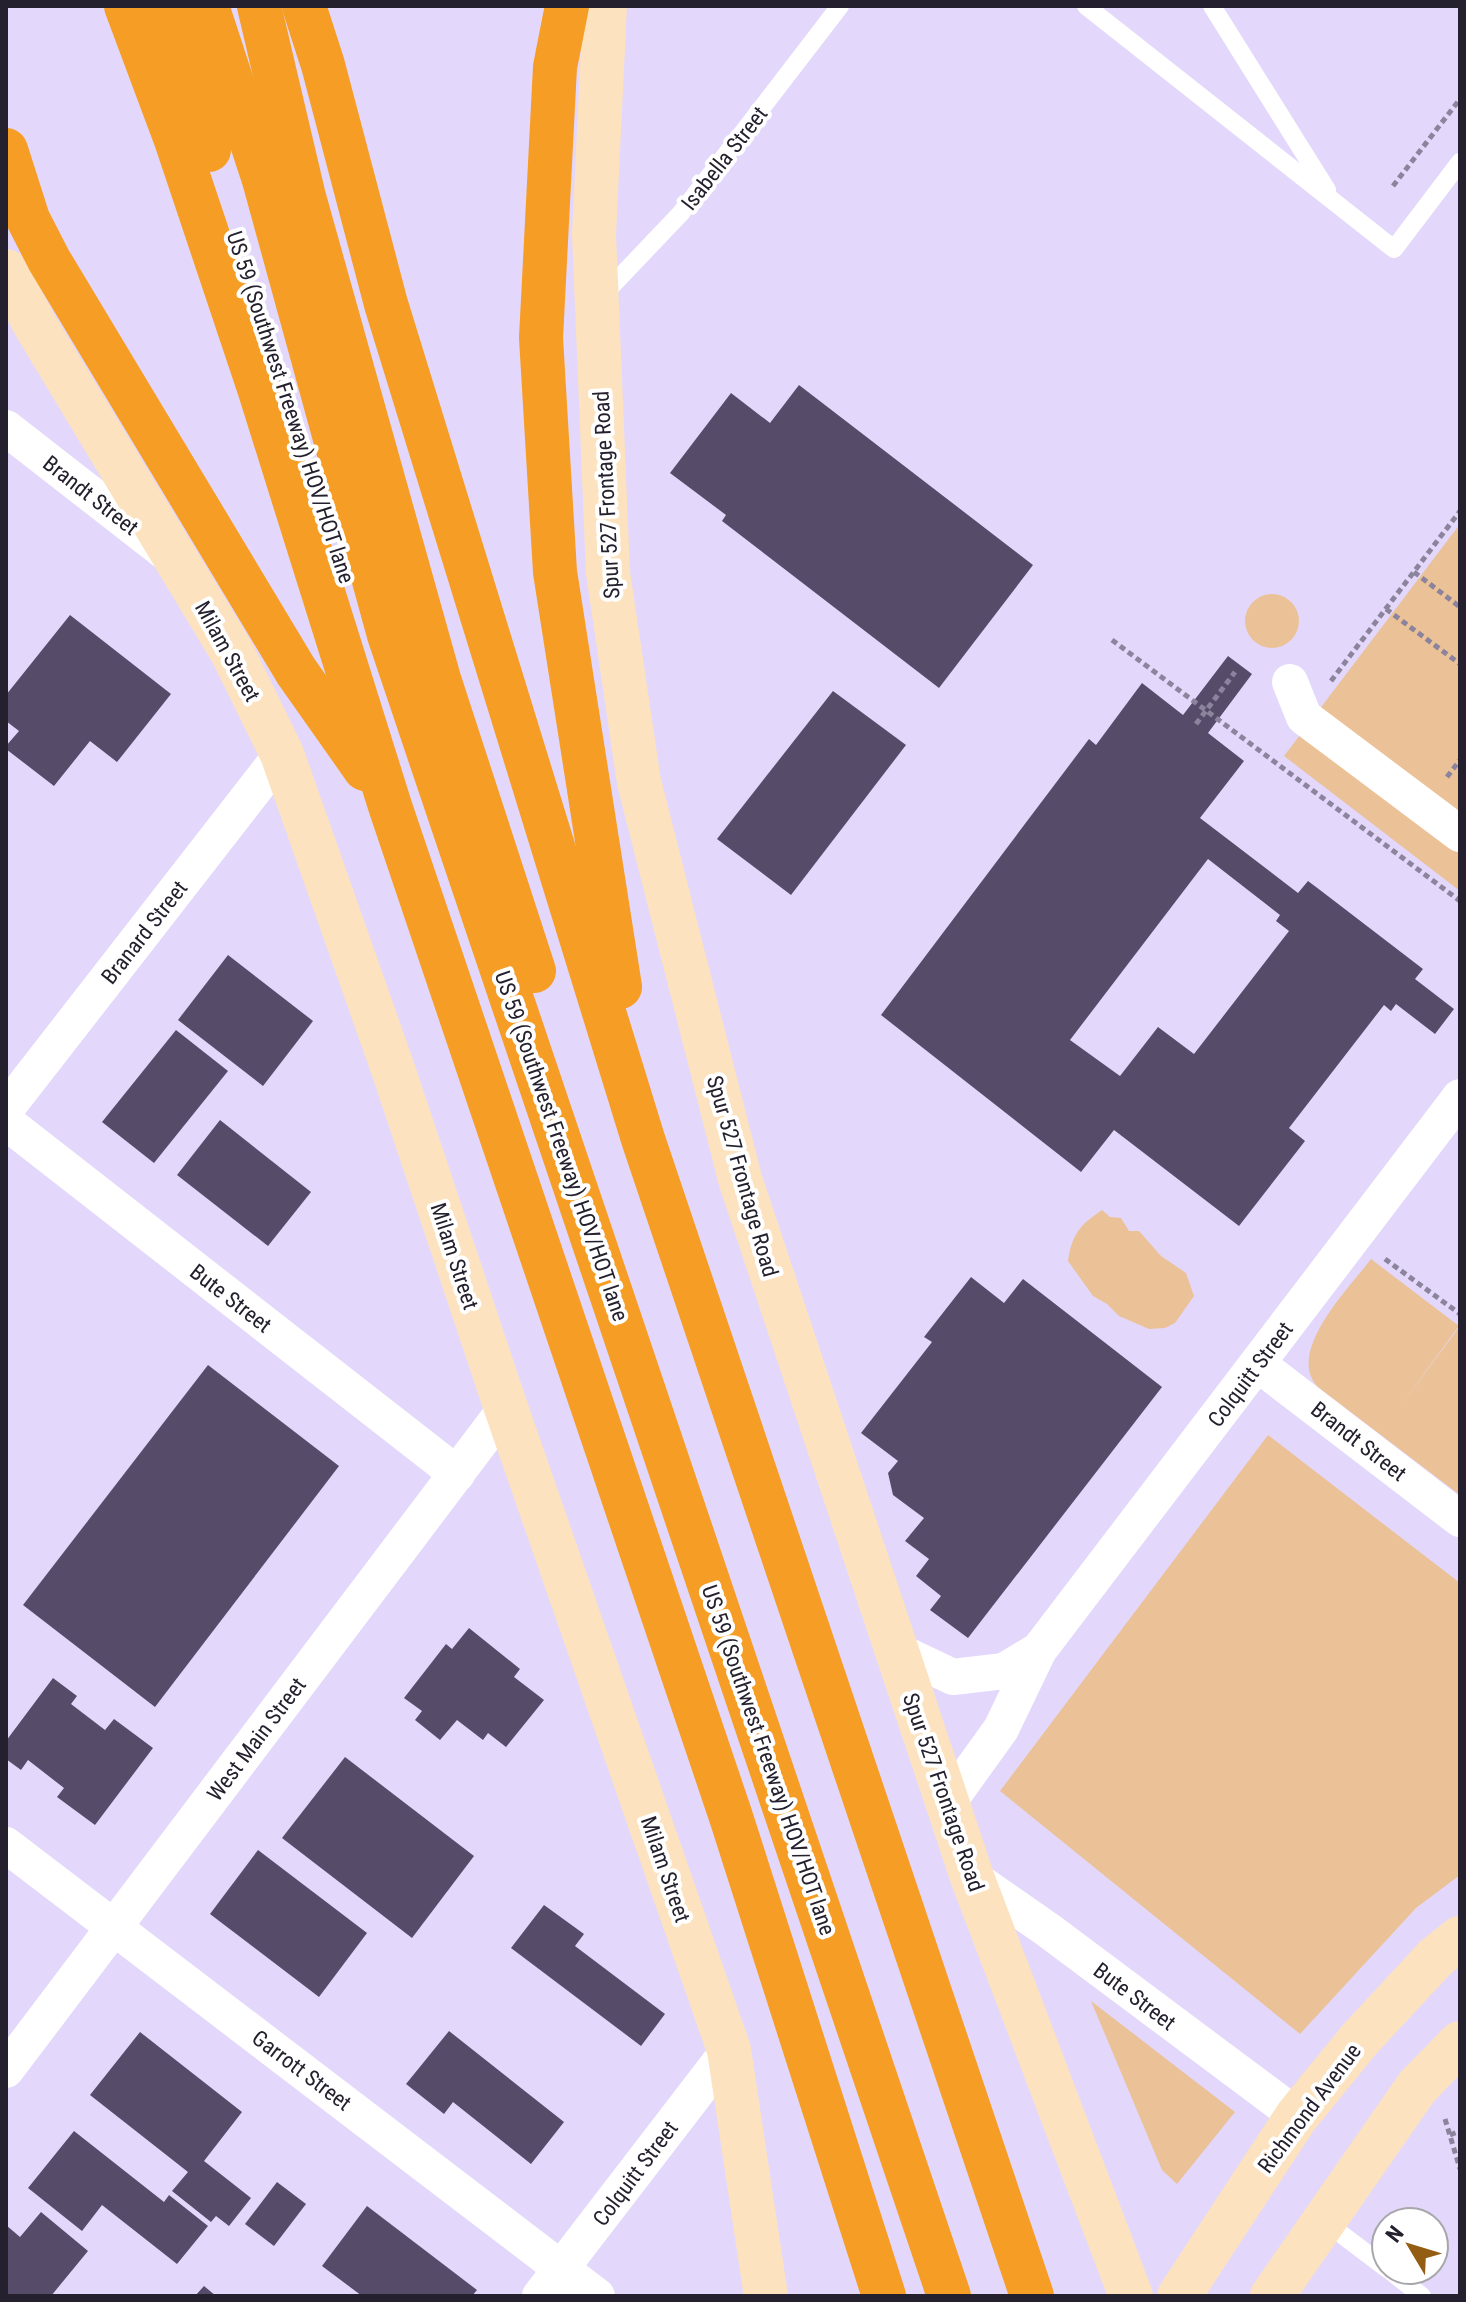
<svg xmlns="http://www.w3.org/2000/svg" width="1466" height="2302" font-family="'Roboto Condensed',sans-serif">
	<rect width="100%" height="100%" fill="#e3d8fb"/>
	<!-- green -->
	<g fill="#ebc297">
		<polygon points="1460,524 1460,891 1284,756"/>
		<circle cx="1272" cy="621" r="27"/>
		<path d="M 1102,1210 L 1110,1217 L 1121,1218 L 1129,1231 L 1139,1231 L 1161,1256 L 1186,1273 L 1194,1296 L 1175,1323 L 1165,1328 L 1149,1329 L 1119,1316 L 1107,1304 L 1093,1296 L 1068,1261 C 1072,1234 1080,1225 1102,1210 Z"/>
		<path d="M 1371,1259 L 1459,1326 L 1399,1408 L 1460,1326 L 1460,1495 L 1319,1388 C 1283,1354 1350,1287 1371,1259 Z"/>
		<polygon points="1268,1435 1460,1583 1460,1875 1416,1908 1300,2034 1000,1791"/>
		<polygon points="1091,2001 1235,2112 1177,2184 1162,2170"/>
	</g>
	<!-- building -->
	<g fill="#564c6a" fill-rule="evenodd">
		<polygon points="799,385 1033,565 939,688 722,521 726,515 670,473 731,393 770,423"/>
		<polygon points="70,615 171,694 117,762 90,741 54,786 6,749 6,746 19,731 6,721 6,695"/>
		<path d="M 1228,656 L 1252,674 L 1208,733 L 1244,761 L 1200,818 L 1298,893 L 1308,881 L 1320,890 L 1423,969 L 1415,979 L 1454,1009 L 1435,1034 L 1396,1004 L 1391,1011 L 1384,1005 L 1289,1128 L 1305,1141 L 1239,1226 L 1114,1130 L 1081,1172 L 881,1015 L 1089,739 L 1096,745 L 1142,683 L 1183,715 ZM 1208,859 L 1280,915 L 1276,921 L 1289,931 L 1194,1054 L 1158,1027 L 1120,1076 L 1070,1040 Z"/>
		<polygon points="833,691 906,745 791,895 717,839"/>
		<polygon points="228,955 313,1021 263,1086 178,1020"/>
		<polygon points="176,1030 228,1071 154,1163 102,1122"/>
		<polygon points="220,1120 311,1192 268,1246 177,1175"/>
		<polygon points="971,1277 1004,1303 1023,1279 1162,1387 968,1638 930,1610 941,1596 916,1576 929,1559 905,1541 924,1518 893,1495 888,1473 898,1461 861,1433 932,1342 924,1337"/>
		<polygon points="208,1365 339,1466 155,1707 23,1605"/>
		<polygon points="469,1628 520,1669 514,1677 544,1700 506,1747 488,1733 483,1740 457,1720 440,1740 415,1720 422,1711 404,1698 446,1644 452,1649"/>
		<polygon points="53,1678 77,1696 71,1704 105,1730 114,1719 153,1748 95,1825 57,1797 64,1788 28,1760 21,1770 6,1759 6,1741"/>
		<polygon points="345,1757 474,1856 412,1938 282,1838"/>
		<polygon points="258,1850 367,1933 319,1997 210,1914"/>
		<polygon points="544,1905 584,1934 575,1946 665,2014 641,2046 511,1948"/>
		<polygon points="449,2031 564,2122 531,2164 453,2102 444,2114 406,2084"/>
		<polygon points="140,2032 242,2112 204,2161 251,2198 229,2226 216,2216 211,2222 172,2191 188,2172 90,2095"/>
		<polygon points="74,2131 164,2202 169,2195 208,2226 177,2264 102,2205 82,2231 28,2188"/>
		<polygon points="277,2182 306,2204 274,2246 245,2224"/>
		<polygon points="367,2206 477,2290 472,2296 362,2296 322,2266"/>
		<polygon points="41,2212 88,2251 51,2296 6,2296 6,2225 20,2237"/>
		<polygon points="204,2286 216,2296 195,2296"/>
	</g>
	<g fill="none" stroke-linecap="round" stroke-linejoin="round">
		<!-- path -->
		<g stroke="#8c849d" stroke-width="5" stroke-dasharray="6 4" stroke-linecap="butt">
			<polyline points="1393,186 1460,99"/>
			<polyline points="1414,572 1460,607"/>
			<polyline points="1386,609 1460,664"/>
			<polyline points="1112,640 1460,901"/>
			<polyline points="1331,681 1460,511"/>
			<polyline points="1196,724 1235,672"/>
			<polyline points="1447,777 1460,760"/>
			<polyline points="1385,1259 1460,1314"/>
			<polyline points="1445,2119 1460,2169"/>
			<polyline points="1450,2135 1460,2131"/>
		</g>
		<!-- lane -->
		<g stroke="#fff" stroke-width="18">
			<polyline points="1086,6 1394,249 1460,162"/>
			<polyline points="1212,6 1327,190"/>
			<polyline points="601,297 681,213 840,6"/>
			<polyline points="1324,2221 1386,2268"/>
			<polyline points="1389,2270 1422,2296"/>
		</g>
		<!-- street -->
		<g stroke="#fff" stroke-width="36">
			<polyline points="6,428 169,555"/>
			<polyline points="1290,682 1304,717 1460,834"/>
			<polyline points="6,1109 282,754"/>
			<polyline points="6,1122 457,1474"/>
			<polyline points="1258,1364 1460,1519"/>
			<polyline points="896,1650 953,1677 1004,1671 1039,1650"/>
			<polyline points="947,1804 1001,1729 1039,1650 1460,1097"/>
			<polyline points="6,1845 597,2296"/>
			<polyline points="972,1877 1048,1930 1297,2116"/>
			<polyline points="6,2070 506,1408"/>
			<polyline points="540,2296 729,2050"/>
		</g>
		<!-- secondary -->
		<g stroke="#fce2be" stroke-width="44">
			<polyline points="605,6 594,234 608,573 639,782 740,1179 972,1877 1131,2296"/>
			<polyline points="6,271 35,325 233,654 282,754 394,1072 506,1408 729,2050 766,2296"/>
			<polyline points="1179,2296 1297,2116 1359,2040 1436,1957 1460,1938"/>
			<polyline points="1272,2296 1417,2087 1460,2043"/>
		</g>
		<!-- highway -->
		<g stroke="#f59d25" stroke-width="44">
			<polyline points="126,6 176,140 259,388 390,806 731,1817 884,2296"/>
			<polyline points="163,6 209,150"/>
			<polyline points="207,6 264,180 389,635 949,2296"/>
			<polyline points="259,6 304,197 439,679 534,971"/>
			<polyline points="304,6 323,65 386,304 643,1139 1032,2296"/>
			<polyline points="567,6 555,67 541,338 555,572 620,987"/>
			<polyline points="6,150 28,219 49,260 296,671 365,769"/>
		</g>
	</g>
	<g text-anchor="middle" stroke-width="8" stroke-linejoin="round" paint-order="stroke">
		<!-- street labels -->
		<g font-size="22" fill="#24202d" stroke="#fff">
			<text transform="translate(724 158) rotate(-52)" y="8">Isabella Street</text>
			<text transform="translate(291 407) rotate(72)" y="8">US 59 (Southwest Freeway) HOV/HOT lane</text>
			<text transform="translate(91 495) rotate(38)" y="8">Brandt Street</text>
			<text transform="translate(606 495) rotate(-93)" y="8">Spur 527 Frontage Road</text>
			<text transform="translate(228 651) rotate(61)" y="8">Milam Street</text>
			<text transform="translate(144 932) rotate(-52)" y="8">Branard Street</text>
			<text transform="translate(562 1146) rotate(71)" y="8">US 59 (Southwest Freeway) HOV/HOT lane</text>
			<text transform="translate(743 1176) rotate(74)" y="8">Spur 527 Frontage Road</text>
			<text transform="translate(455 1256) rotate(72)" y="8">Milam Street</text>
			<text transform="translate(231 1298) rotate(38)" y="8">Bute Street</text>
			<text transform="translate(1250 1374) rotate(-53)" y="8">Colquitt Street</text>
			<text transform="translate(1359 1441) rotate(38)" y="8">Brandt Street</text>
			<text transform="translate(256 1739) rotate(-53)" y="8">West Main Street</text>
			<text transform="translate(769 1760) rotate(71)" y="8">US 59 (Southwest Freeway) HOV/HOT lane</text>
			<text transform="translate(944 1792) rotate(71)" y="8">Spur 527 Frontage Road</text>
			<text transform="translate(666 1869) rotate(71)" y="8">Milam Street</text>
			<text transform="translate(1135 1996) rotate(37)" y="8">Bute Street</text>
			<text transform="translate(302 2070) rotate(37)" y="8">Garrott Street</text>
			<text transform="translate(1309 2108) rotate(-53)" y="8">Richmond Avenue</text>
			<text transform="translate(635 2173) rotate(-53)" y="8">Colquitt Street</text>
		</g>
	</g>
	<!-- border -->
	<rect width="1466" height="2302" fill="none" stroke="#24202d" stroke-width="16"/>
	<!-- north arrow -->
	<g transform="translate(1410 2246) rotate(308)"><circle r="38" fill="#ffffff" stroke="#a7a6ab" stroke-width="2"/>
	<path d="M0-6L14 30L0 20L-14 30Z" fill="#935d14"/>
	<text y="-12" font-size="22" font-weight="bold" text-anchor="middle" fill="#24202d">N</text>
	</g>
</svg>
